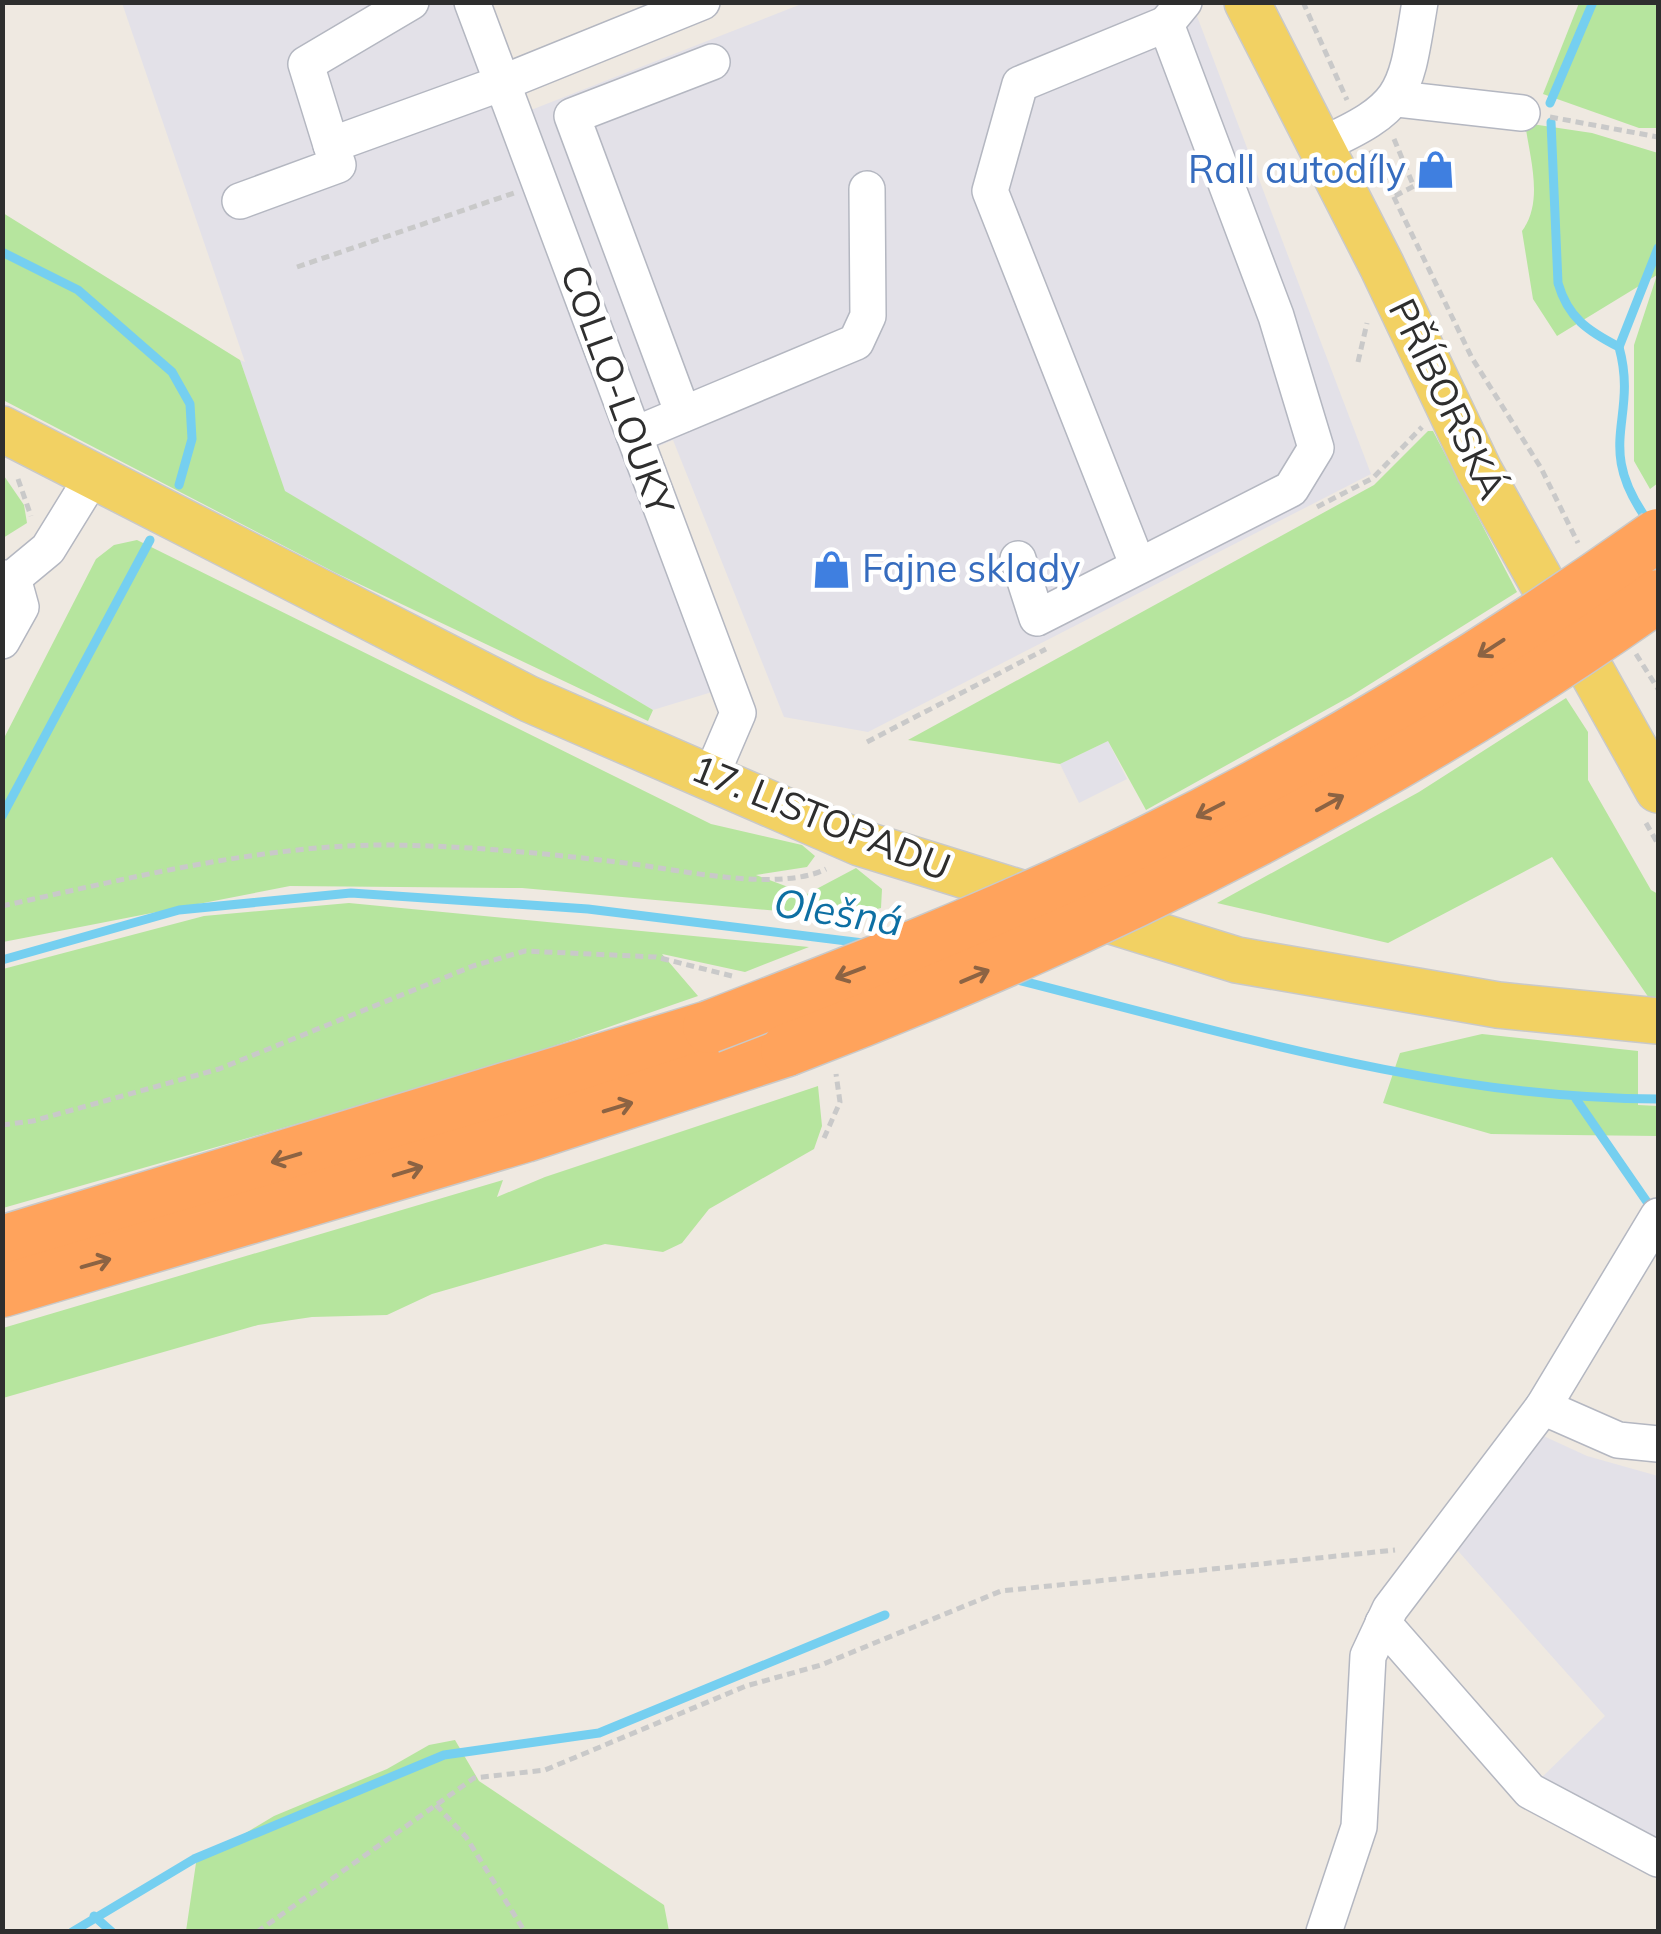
<svg xmlns="http://www.w3.org/2000/svg" width="1661" height="1934" font-family="Mulish,sans-serif">
	<rect width="100%" height="100%" fill="#efe9e1"/>
	<!-- industrial -->
	<g fill="#e3e1e8">
		<polygon points="122,3 457,3 531,110 804,3 1192,3 1371,474 868,732 784,717 673,440 633,457 712,692 653,710 284,491 240,360 245,362"/>
		<polygon points="1108,741 1127,779 1079,803 1060,764"/>
		<polygon points="1537,1433 1587,1456 1658,1476 1658,1850 1538,1781 1605,1716 1451,1543"/>
	</g>
	<!-- green -->
	<g fill="#b6e59e">
		<polygon points="1579,3 1658,3 1658,128 1639,128 1543,94"/>
		<path d="M 1525,123 L 1592,133 L 1658,153 L 1658,483 L 1650,489 L 1634,461 L 1634,345 L 1657,275 L 1557,336 L 1533,299 L 1522,231 C 1544,201 1530,159 1525,123 Z"/>
		<polygon points="3,213 240,360 285,491 653,710 648,721 336,573 3,400"/>
		<polygon points="1428,431 1433,431 1517,592 1351,696 1146,810 1108,741 1060,764 908,740 1374,485"/>
		<polygon points="2,473 24,505 27,523 3,538"/>
		<polygon points="137,540 711,824 802,845 815,856 807,867 756,875 807,894 856,868 882,889 881,908 845,917 522,888 290,886 3,942 3,740 96,559 114,545"/>
		<polygon points="1566,698 1588,732 1588,780 1651,890 1658,894 1658,998 1649,998 1552,857 1388,943 1217,903 1419,792"/>
		<polygon points="349,903 809,947 745,972 662,954 698,996 476,1073 3,1208 3,969 204,916"/>
		<polygon points="1482,1034 1638,1051 1638,1105 1658,1106 1658,1136 1491,1134 1383,1103 1400,1053"/>
		<polygon points="818,1086 822,1126 814,1149 709,1209 682,1243 663,1252 605,1244 432,1294 387,1315 312,1317 258,1325 3,1398 3,1328 503,1180 497,1197 545,1177"/>
		<polygon points="455,1740 479,1781 664,1905 669,1931 186,1931 196,1863 274,1816 387,1769 429,1745"/>
	</g>
	<g fill="none" stroke-linecap="round" stroke-linejoin="round">
		<!-- stream -->
		<g stroke="#75cff0" stroke-width="9">
			<polyline points="1550,103 1593,2"/>
			<path d="M 1551,122 L 1558,283 C 1568,318 1588,331 1619,347 C 1639,420 1593,445 1648,521"/>
			<polyline points="2,252 78,290 172,372 190,404 192,439 179,485"/>
			<polyline points="1619,347 1658,248"/>
			<polyline points="2,816 150,540"/>
			<polyline points="2,960 179,910 351,893 588,909 863,943"/>
			<path d="M 1014,979 C 1224,1032 1441,1099 1658,1099"/>
			<polyline points="1576,1099 1654,1212"/>
			<polyline points="94,1916 112,1932"/>
			<polyline points="72,1932 194,1859 444,1755 599,1733 885,1615"/>
		</g>
		<defs>
			<g id="minor">
				<polyline points="472,2 738,713 711,776"/>
				<polyline points="1398,99 1522,113"/>
				<polyline points="331,145 306,64 411,2"/>
				<path d="M 1321,145 C 1408,106 1405,92 1420,2"/>
				<polyline points="240,201 338,165 331,145 502,83 702,2"/>
				<polyline points="683,414 572,116 712,62"/>
				<polyline points="634,435 856,342 868,316 867,189"/>
				<polyline points="1018,559 1037,618 1291,489 1316,448 1276,316 1166,24 1184,2"/>
				<polyline points="1138,566 990,191 1020,84 1166,24"/>
				<polyline points="2,578 13,578 48,549 93,476"/>
				<polyline points="2,641 21,607 13,578"/>
				<polyline points="1543,1407 1618,1440 1658,1444"/>
				<polyline points="1383,1623 1530,1791 1658,1859"/>
				<polyline points="1324,1932 1359,1827 1368,1656 1390,1609 1543,1407 1658,1216"/>
			</g>
			<g id="major">
				<polyline points="1247,2 1382,266 1479,470 1658,790"/>
				<polyline points="2,429 529,699 860,843 1237,960 1498,1005 1658,1021"/>
			</g>
			<g id="highway">
				<polyline points="2,1242 709,1027"/>
				<polyline points="2,1291 525,1136 787,1050"/>
			</g>
		</defs>
		<!-- minor casing -->
		<use href="#minor" stroke="#b4b7c1" stroke-width="38"/>
		<!-- major casing -->
		<use href="#major" stroke="#c9c9c9" stroke-width="48"/>
		<!-- highway casing -->
		<use href="#highway" stroke="#c9c9c9" stroke-width="55"/>
		<!-- path -->
		<g stroke="#c9c9c9" stroke-width="5" stroke-dasharray="8 5" stroke-linecap="butt">
			<polyline points="1303,2 1347,100"/>
			<polyline points="1550,117 1658,137"/>
			<polyline points="1394,139 1414,187"/>
			<polyline points="1371,150 1472,358 1541,468 1578,543"/>
			<polyline points="1395,196 1418,184"/>
			<polyline points="297,267 514,193"/>
			<polyline points="1358,362 1367,323"/>
			<polyline points="18,479 31,516"/>
			<polyline points="1317,507 1373,478 1422,427"/>
			<polyline points="1636,654 1658,689"/>
			<polyline points="867,742 1046,649"/>
			<polyline points="1646,823 1658,844"/>
			<path d="M 2,906 C 126,879 264,844 391,845 C 472,846 553,854 633,864 C 685,871 780,892 826,869"/>
			<polyline points="2,1125 33,1121 219,1069 473,966 525,951 656,957 732,976"/>
			<polyline points="824,1138 840,1102 836,1074"/>
			<polyline points="436,1805 466,1837 525,1932"/>
			<polyline points="257,1932 474,1778 545,1770 746,1686 821,1665 1001,1591 1395,1550"/>
		</g>
		<!-- minor -->
		<use href="#minor" stroke="#fff" stroke-width="35"/>
		<!-- major -->
		<use href="#major" stroke="#f2d163" stroke-width="45"/>
		<!-- highway -->
		<use href="#highway" stroke="#ffa35c" stroke-width="52"/>
		<defs>
			<g id="highway-bridge">
				<path d="M 709,1027 C 857,970 1005,913 1148,842 C 1326,754 1496,650 1658,535"/>
				<path d="M 787,1050 C 1095,933 1388,787 1658,596"/>
			</g>
		</defs>
		<!-- highway-bridge casing -->
		<use href="#highway-bridge" stroke="#c9c9c9" stroke-width="55" stroke-linecap="butt"/>
		<!-- highway-bridge -->
		<use href="#highway-bridge" stroke="#ffa35c" stroke-width="52"/>
	</g>
	<!-- one-way arrows -->
	<defs><path id="oneway-shaft" d="M-6 0H5M1.5-3L5.5 0L1.5 3" fill="none" stroke-width="1.6" stroke-linecap="round" stroke-linejoin="round" transform="scale(2.5)"/></defs>
	<g stroke="#8c6343">
		<use href="#oneway-shaft" transform="translate(1491 648) rotate(147)"/>
		<use href="#oneway-shaft" transform="translate(1330 803) rotate(-29)"/>
		<use href="#oneway-shaft" transform="translate(1210 810) rotate(153)"/>
		<use href="#oneway-shaft" transform="translate(850 973) rotate(159)"/>
		<use href="#oneway-shaft" transform="translate(975 976) rotate(-23)"/>
		<use href="#oneway-shaft" transform="translate(618 1107) rotate(-17)"/>
		<use href="#oneway-shaft" transform="translate(286 1158) rotate(163)"/>
		<use href="#oneway-shaft" transform="translate(408 1171) rotate(-17)"/>
		<use href="#oneway-shaft" transform="translate(96 1263) rotate(-16)"/>
	</g>
	<!-- icons -->
	<defs>
		<symbol id="shop-bare" viewBox="-9 -9 18 18"><path d="M-5-2.5h2.3a2.7 3.5 0 0 1 5.4 0H5L5.5 6h-11ZM-1.5-2.5h3a1.5 2.3 0 0 0-3 0Z" fill="#3f7fe0" stroke="#fff" stroke-width="2.5" paint-order="stroke"/></symbol>
	</defs>
	<g fill-rule="evenodd">
		<use href="#shop-bare" x="1408" y="142" width="55" height="55"/>
		<use href="#shop-bare" x="804" y="542" width="55" height="55"/>
	</g>
	<g text-anchor="middle" stroke-width="9" stroke-linejoin="round" paint-order="stroke">
		<!-- shop labels -->
		<g font-size="38" fill="#366cbe" stroke="#fff" text-anchor="end">
			<text x="1406" y="183">Rall autodíly</text>
			<text x="862" y="582" text-anchor="start">Fajne sklady</text>
		</g>
		<!-- street labels -->
		<g font-size="38" fill="#2e2e2e" stroke="#fff">
			<text transform="translate(617 390) rotate(70)" y="13">COLLO-LOUKY</text>
			<text transform="translate(1447 399) rotate(64)" y="13">PŘÍBORSKÁ</text>
			<text transform="translate(821 818) rotate(22)" y="13">17. LISTOPADU</text>
		</g>
		<!-- water labels -->
		<g font-size="40" font-style="italic" fill="#0d6fa3" stroke="#fff">
			<text transform="translate(838 912) rotate(9)" y="14">Olešná</text>
		</g>
	</g>
	<!-- border -->
	<rect width="1661" height="1934" fill="none" stroke="#2e2e2e" stroke-width="10"/>
</svg>
